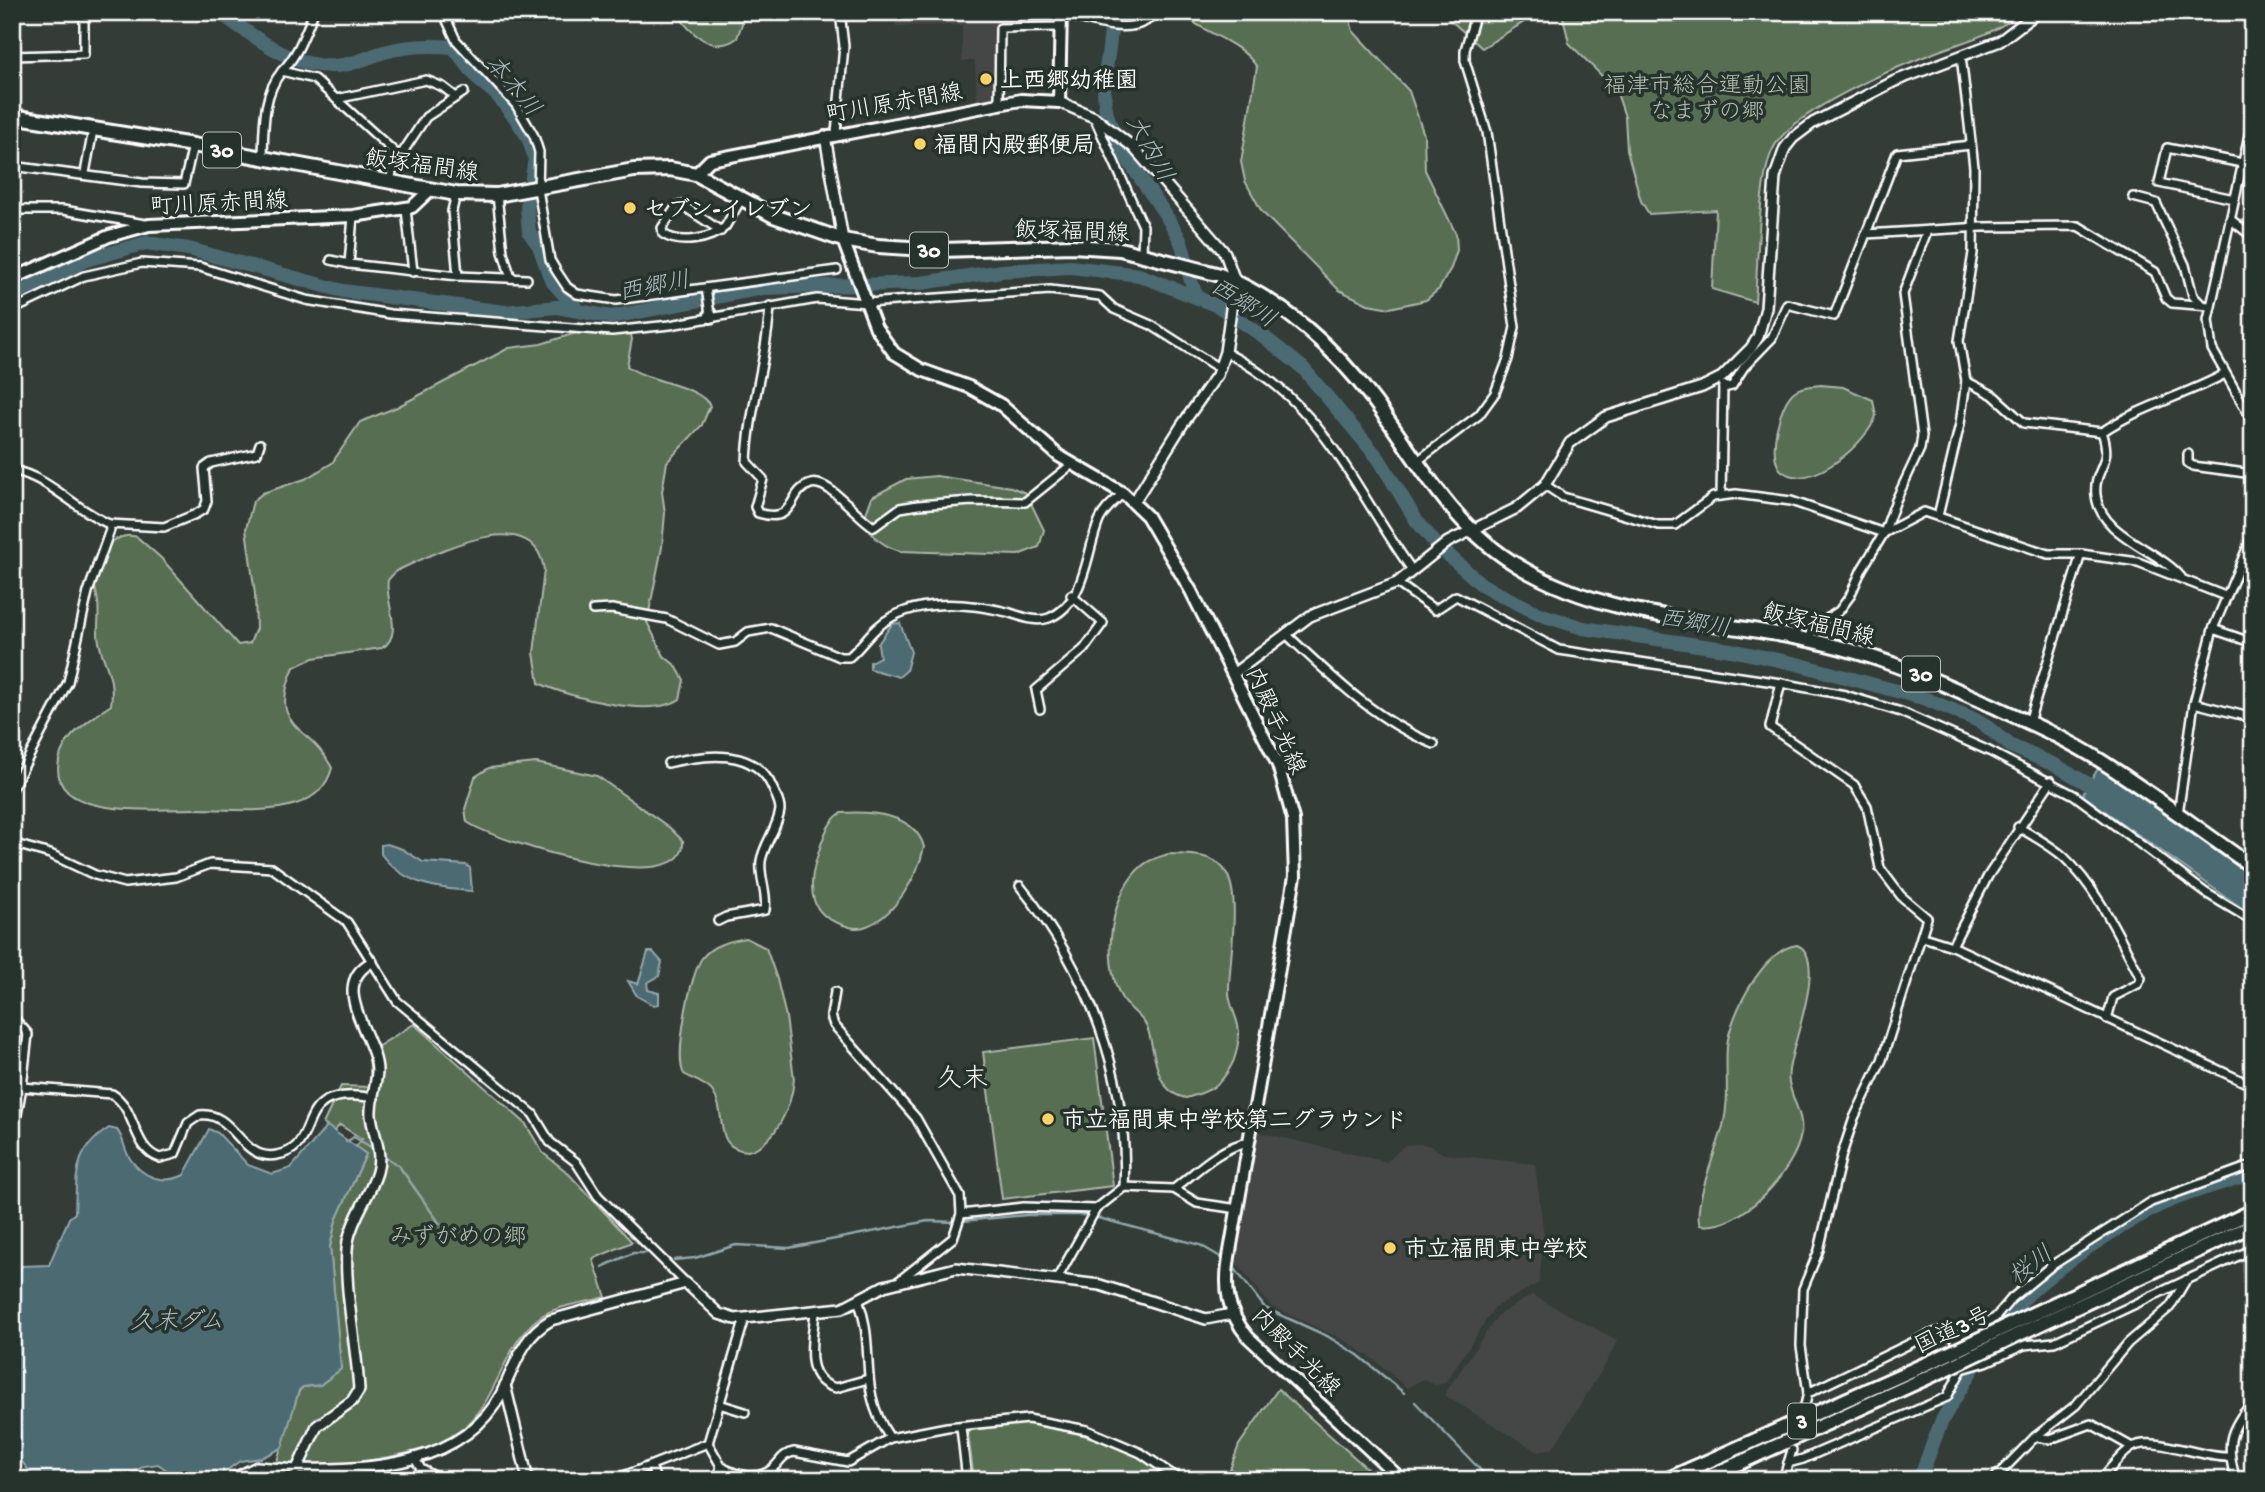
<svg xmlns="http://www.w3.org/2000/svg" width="2265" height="1492" font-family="'Gochi Hand','Klee One',sans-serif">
	<rect width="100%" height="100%" fill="#343c38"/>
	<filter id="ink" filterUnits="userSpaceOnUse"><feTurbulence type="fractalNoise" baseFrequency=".0143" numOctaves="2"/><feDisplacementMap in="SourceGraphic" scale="14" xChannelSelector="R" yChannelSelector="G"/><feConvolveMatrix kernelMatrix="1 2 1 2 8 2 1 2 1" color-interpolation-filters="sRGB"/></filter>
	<g filter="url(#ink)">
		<!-- built -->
		<g fill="#454746">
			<polygon points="895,12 1053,12 1053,25 998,25 996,96 993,100 977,103 975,61 962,61 962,25 896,26"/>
			<polygon points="1258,1132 1387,1162 1405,1145 1421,1144 1431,1146 1444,1154 1535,1164 1544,1236 1539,1283 1495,1307 1445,1383 1435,1385 1423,1379 1407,1388 1375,1360 1340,1338 1271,1306 1235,1261"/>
			<polygon points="1532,1295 1617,1340 1608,1360 1553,1448 1538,1452 1444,1395 1498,1315"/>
		</g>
		<!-- green -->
		<g fill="#586e52" stroke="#acb6a8" stroke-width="2">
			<path d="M 676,12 L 746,12 L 737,38 C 713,56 689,32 676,12 Z"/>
			<path d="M 1180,12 L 1348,12 L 1353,31 L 1409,91 L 1424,135 L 1425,170 L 1456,234 L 1457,250 L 1451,268 L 1439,289 L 1426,300 L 1390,308 L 1368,304 L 1339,290 L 1262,212 L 1245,181 L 1241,162 L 1257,67 C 1239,40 1203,34 1180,12 Z"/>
			<polygon points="1441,12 1540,12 1482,48"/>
			<path d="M 1562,12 L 2022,12 C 1987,39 1964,40 1926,56 C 1887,71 1790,113 1773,149 C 1758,179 1758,265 1755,302 L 1712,289 L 1716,210 L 1649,214 L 1641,201 L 1627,150 L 1625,117 L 1616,90 L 1569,43 Z"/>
			<path d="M 595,327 L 623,327 L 630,331 L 632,339 L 627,366 C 647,382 700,385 710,406 L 702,425 L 667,462 L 662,492 L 665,513 L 662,547 L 647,622 L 664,656 L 676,666 L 684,680 L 680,699 C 651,719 568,697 539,683 L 534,653 L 544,570 C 534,500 432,555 396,571 L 388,580 C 384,601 405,635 382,648 L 313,658 L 294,667 C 266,731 310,723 332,768 C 327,787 315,798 296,804 C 266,814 227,809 195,809 C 163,809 67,818 59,777 C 52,742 87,722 111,705 C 115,675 104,667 99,642 C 96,629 100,616 98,603 C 95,577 80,560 111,542 C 120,537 127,534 137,537 L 161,558 L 238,645 L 250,643 L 256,628 L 255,594 L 246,529 L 253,501 L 263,493 L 305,479 L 332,463 L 360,422 L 397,407 L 509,348 L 541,344 Z"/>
			<path d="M 1821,385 L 1843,387 L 1873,400 L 1876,416 C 1868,441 1811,494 1782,471 C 1766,458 1779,402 1795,391 C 1802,386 1813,386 1821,385 Z"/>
			<path d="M 936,476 L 1011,487 L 1026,493 L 1044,530 L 1039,547 L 1018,555 L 900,551 C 883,546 870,537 864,519 L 872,497 L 906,479 Z"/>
			<path d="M 536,763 L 597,776 L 670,828 L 683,841 C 688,902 494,841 467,822 L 465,809 L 475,777 L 489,768 Z"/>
			<path d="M 841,813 C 869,811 915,813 924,847 C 918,876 894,918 864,927 C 854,930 846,926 838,923 C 806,912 809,880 818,854 C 823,839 827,822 841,813 Z"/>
			<path d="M 1168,854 C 1186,855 1211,853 1223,868 C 1244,892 1228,962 1229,994 C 1230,1008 1240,1021 1239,1035 C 1238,1045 1236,1058 1231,1066 C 1220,1087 1208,1092 1186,1098 C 1153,1092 1156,1051 1147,1027 C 1141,1014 1126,1008 1120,995 C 1102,958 1110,892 1143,865 C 1150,859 1160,857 1168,854 Z"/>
			<path d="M 746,938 L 766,948 L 777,979 L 786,1017 L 794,1079 C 792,1105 776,1144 748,1151 C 711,1149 729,1114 712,1091 C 707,1084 692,1079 684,1074 C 674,1058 690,974 702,958 C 713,944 730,941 746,938 Z"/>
			<path d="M 1797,945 C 1826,956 1797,1032 1792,1056 C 1790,1064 1787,1074 1789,1082 C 1792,1101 1804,1115 1801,1134 C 1795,1171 1740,1232 1700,1225 C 1692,1208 1718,1146 1723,1126 C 1730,1099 1725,1073 1727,1046 C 1730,1015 1764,948 1797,945 Z"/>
			<path d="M 414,1024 L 525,1123 L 543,1153 L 567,1172 L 632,1242 L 593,1259 L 606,1297 C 586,1303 557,1305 540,1317 C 496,1349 500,1415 444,1441 C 418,1454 348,1466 319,1465 C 304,1465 291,1463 276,1464 L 299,1391 L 303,1387 L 320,1385 L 341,1369 L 330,1247 L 336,1220 L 366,1154 L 356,1147 L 362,1139 L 340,1125 L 334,1131 L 323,1124 L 341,1086 L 371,1087 L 369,1052 Z"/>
			<polygon points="1094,1038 1113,1186 1002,1199 983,1052"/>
			<polygon points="1278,1389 1380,1480 1226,1480 1239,1445"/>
			<path d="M 1028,1423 C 1080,1431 1132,1447 1174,1480 L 974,1480 L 968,1434 L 971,1430 Z"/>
		</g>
		<!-- water -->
		<g fill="#4b6a72" stroke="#93a6aa" stroke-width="2">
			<polygon points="900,623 911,652 906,671 899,677 870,669 870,662 880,657 878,644 892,624"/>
			<polygon points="2099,767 2253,877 2253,916 2082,795"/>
			<path d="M 387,844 L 402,849 L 423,862 L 466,865 L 470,868 L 472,891 C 437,889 403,884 381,854 L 381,845 Z"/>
			<polygon points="648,952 653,952 662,962 659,976 647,983 648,990 659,993 659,1004 653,1005 637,996 628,981 638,984"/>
			<path d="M 327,1126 L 366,1154 L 336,1220 L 330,1246 L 341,1369 L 320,1385 L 303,1387 L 299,1390 L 282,1448 L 261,1458 L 240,1461 L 213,1480 L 181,1480 L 158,1464 L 144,1466 L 124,1478 L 115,1480 L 42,1480 L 34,1477 L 12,1449 L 12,1283 L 22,1266 L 49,1265 L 69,1218 L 75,1213 C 77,1175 72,1152 109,1128 L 117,1130 C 124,1138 124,1151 131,1160 C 143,1177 163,1185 184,1175 L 209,1129 L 218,1133 L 248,1165 L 272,1174 L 291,1168 Z"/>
		</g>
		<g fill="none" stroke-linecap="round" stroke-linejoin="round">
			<!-- stream -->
			<g stroke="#93a6aa" stroke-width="2.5">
				<polyline points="346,1142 354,1137 374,1149"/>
				<polyline points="381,1154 399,1166 440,1224"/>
				<polyline points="962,1221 1027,1215 1087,1215 1200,1245 1224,1259"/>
				<polyline points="674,1260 695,1258 736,1245 789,1248 928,1221 955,1222"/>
				<polyline points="1232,1265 1265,1308 1327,1336 1358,1355 1404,1393"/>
				<polyline points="602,1267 633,1253 646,1253"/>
				<polyline points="1415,1402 1490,1480"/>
			</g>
			<!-- river -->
			<g stroke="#4b6a72" stroke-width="14">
				<path d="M 218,12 C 255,36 296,73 343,65 C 357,63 371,56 384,52 C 406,46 431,45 453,47 L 479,80 L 496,94 L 516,119 L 528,137 L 535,159 L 527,207 L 529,232 L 539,246 L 551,280 L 576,308"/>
				<path d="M 1111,12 C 1114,46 1098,81 1107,114 C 1120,161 1159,197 1180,240 C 1188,258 1187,278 1197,296"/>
				<polyline points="12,296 86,260 146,243 189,249 343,291 505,312 557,307 611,317 763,288 921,283 1002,271 1071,267 1139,275 1218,306 1263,336 1303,368 1379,459 1416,520 1436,544 1481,584 1497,593 1542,615 1583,628 1731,650 1797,664 1926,699 1981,722 2011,746 2057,766 2102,792"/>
				<path d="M 1993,1336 C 2024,1285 2103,1235 2156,1207 C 2186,1192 2221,1184 2253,1173"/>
				<polyline points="1919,1480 1942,1420 1982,1353"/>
			</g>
			<!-- minor-tunnel -->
			<polyline stroke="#48504c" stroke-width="7" stroke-dasharray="7 3.5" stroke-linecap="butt" points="1792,1450 1805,1405"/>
			<defs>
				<g id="minor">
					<polyline points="443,12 456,40 516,105 534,136 539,152 538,189 550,260 557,272 567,287 577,294 616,300 837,270"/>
					<path d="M 1061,13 C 1087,20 1137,40 1155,12"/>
					<polyline points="12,56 84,54 84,12"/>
					<path d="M 282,71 C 298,55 305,33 314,12"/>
					<polyline points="336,99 426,80 443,87 456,97"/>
					<polyline points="999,104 1000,28 1061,27"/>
					<polyline points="1094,117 1143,226 1142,253"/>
					<polyline points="2253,117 2208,320 2212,349 2253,422"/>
					<polyline points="836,133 844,46 840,12"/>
					<path d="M 263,158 C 264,128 262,95 282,71 L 314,79 L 399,156"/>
					<polyline points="12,166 142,183 184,184 193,145"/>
					<polyline points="85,173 93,130"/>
					<polyline points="390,182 393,167 426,117 464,92"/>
					<polyline points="456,194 452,211 458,276"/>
					<polyline points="497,195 503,252 511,278"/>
					<polyline points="2133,197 2156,203 2185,265 2193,296 2201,304"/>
					<polyline points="2234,199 2159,183 2167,148 2242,163"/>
					<polyline points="406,209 413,272"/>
					<polyline points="12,210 63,210 145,224"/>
					<polyline points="353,216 349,264 458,276 527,279"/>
					<polyline points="2230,219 2253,237"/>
					<path d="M 721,231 L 682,205 L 676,207 L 662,228 L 663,234 C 680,245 709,240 725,227 L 742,198"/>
					<polyline points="1866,234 1897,153 1971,145"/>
					<polyline points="331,260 349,264"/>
					<polyline points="706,288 710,314"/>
					<path d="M 770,306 C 767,359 749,409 747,462 L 763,479 L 755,507 L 758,513 C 798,525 786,491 811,484 C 829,479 858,518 874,527 L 900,508 L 918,505 L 972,501 L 1025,502 L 1071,465"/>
					<polyline points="12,310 84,276 142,263 200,267 306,300 390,314 612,331 670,325 817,299 867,303 1050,290 1100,296 1114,309 1151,325 1220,369"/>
					<path d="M 1225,352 C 1325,403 1351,485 1412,570"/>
					<path d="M 1966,381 L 1993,395 L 2024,423 L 2102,432 C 2139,407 2186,395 2225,374"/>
					<polyline points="1723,388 1732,386 1744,367 1772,338 1787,304 1834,316 1866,234 1982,227 2078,226 2155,272 2166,298 2172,303 2210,306"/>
					<path d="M 2102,432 C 2114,466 2093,468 2096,495 C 2100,536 2158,549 2181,577"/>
					<polyline points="2188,454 2188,463 2193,466 2253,474"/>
					<polyline points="1416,462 1479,415 1495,393 1508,359 1515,327 1487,132 1465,61 1465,50 1476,12"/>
					<path d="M 12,470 C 51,478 74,509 109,524 L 110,530 L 88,592 L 68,682 L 12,789"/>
					<polyline points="1545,485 1563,497 1658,525 1675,525 1713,497 1736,494 1791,501 1884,533 1924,512 2048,554 2081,554 2138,562 2225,596"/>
					<polyline points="1721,495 1723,385"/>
					<polyline points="1938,516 1960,424 1966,381 1959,341 1973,253 1974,167 1961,56"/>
					<polyline points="109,524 164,527 196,514 204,509 207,501 204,468 211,463 257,453 260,444"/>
					<polyline points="1397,583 1435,610 1456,596 1559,650 1781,683 1845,695 1901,712 1989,751 2074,795 2206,893 2253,921"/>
					<path d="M 593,610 L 612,609 L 667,619 L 719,645 L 735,642 L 748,632 L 771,628 L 840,657 L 849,657 C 860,648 868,635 879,626 C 912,597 968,603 1007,612 C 1020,616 1036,623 1049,618 C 1086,603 1086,552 1099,521 C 1104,509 1114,502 1123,493"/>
					<polyline points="2213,629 2253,643"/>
					<path d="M 1286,634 C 1331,676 1376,721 1434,744"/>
					<polyline points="1808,639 1816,626 1839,611 1850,596 1862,569 1884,533 1896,500 1920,449 1922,436 1903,294 1927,231"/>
					<polyline points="1781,683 1770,727 1854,785 1867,806 1880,868 1901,896 1927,918 1882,1060 1854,1118 1842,1154 1819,1250 1803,1289 1801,1346 1808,1393 1805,1405"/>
					<polyline points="2194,703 2253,718"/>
					<polyline points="1040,709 1036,690 1084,649 1103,623 1071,595"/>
					<polyline points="2029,722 2081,554"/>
					<path d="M 668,763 C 705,754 756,747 773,789 C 776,796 780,802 780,810 C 778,828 764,843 761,861 C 759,878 768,893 765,910 L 726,917 L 718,921"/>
					<polyline points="2178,814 2194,703 2213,629 2253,534"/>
					<path d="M 2018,827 C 2034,836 2050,845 2064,857 C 2098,889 2119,937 2141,978 L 2138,984 L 2113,997 L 2107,1019"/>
					<polyline points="12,843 50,854 95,875 125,883 176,877 210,864 272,868 347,922 397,1001 533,1114 550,1142 576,1162 598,1196 686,1283"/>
					<path d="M 1020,886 C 1087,969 1130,1078 1124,1187"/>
					<polyline points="1923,937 1952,946 2253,1086"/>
					<polyline points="1952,946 1988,876 2051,781"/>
					<polyline points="835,992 831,1016 834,1025 916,1118 960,1196 961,1214 953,1238 900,1280"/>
					<polyline points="12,1016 28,1034 22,1087"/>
					<path d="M 12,1142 L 22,1087 L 112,1094 C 137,1109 132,1149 160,1158 L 175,1154 L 188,1123 L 200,1115 C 235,1111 240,1162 277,1155 C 326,1147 287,1083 374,1098"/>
					<path d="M 1174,1189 C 1197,1171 1220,1147 1249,1142"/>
					<polyline points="961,1214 1024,1207 1096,1209"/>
					<polyline points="1057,1279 1096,1209 1124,1187 1174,1189 1197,1203 1238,1209"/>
					<path d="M 858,1300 C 877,1350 856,1388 890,1438"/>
					<path d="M 815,1312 C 813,1338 801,1380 836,1388 L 868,1379"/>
					<polyline points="1955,1338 1995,1318 2011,1299 2051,1266 2151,1202 2253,1165"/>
					<polyline points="1962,1369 1986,1362 2024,1345 2054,1342 2253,1249"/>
					<polyline points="719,1404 745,1412"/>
					<polyline points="961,1427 967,1480"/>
					<polyline points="2035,1437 2050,1439 2091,1424 2132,1447"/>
					<polyline points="414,1457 421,1469 442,1480"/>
					<polyline points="1788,1463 1803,1459 1947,1397 1962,1369 1955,1338 1940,1331 1928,1335 1808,1393"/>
					<polyline points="651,1466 656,1480"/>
					<path d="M 721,1466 C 735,1476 760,1481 773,1468 C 781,1461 782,1454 794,1452 L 848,1462 L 890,1438 L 947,1427 L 1028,1419 L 1087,1430 L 1141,1453 L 1180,1480"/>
					<polyline points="228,1480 257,1466 297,1469 292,1480"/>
					<polyline points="613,1480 708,1443"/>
					<polyline points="718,1480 721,1466 708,1443 745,1318"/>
					<polyline points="1783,1480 1792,1450"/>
					<polyline points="1993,1480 2035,1437 2076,1405 2128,1343 2170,1307 2186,1280"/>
					<path d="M 2100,1480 C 2110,1470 2120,1455 2131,1448 C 2151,1434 2203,1459 2229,1457"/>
					<path d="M 2236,1480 C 2225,1445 2229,1429 2253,1402"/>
				</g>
				<g id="tertiary">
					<polyline points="1059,102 1094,117 1133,147 1225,253 1235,281 1225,352 1217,375 1182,425 1134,502"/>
					<polyline points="825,136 843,240"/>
					<polyline points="1233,674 1310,616 1397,583 1448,542 1517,508 1545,485 1570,443 1606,417 1702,387 1722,377 1751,348 1758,337 1766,308 1775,177 1785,148 1793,138 1813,123 1895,81 2000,41 2038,12"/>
					<path d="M 372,962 C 326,986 378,1039 377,1072 C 376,1086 370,1101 371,1115 C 373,1135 383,1151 377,1172 C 370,1196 353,1216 348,1241 C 342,1279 357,1348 359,1390 L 352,1401 L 317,1426 L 297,1469 C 369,1471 464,1465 501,1394 C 515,1366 522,1336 551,1320 L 686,1283 L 719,1314 L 735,1319 L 842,1308 L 884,1286 L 956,1268 L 1100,1285 L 1206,1319 L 1232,1314"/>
					<polyline points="505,1385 528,1480"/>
				</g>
				<g id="secondary">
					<polyline points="696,174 710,160 999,104 1021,100 1059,102 1061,12"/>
					<path d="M 843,240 L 876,328 L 894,353 L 922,370 L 969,387 L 1001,405 L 1059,456 L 1123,493 L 1147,516 L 1191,591 L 1278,765 L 1293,819 L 1295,876 L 1229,1257 C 1224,1288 1227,1312 1248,1337 L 1402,1480"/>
					<polyline points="12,279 109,236 149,225 353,216 412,207 430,190"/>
					<polyline points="710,314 711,317"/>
				</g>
				<path id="primary" d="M 12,116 L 193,145 L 456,194 L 497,195 L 634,170 L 670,169 L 696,174 L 774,216 L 843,240 L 878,246 L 941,250 L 1072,246 L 1120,249 L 1220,275 C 1282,300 1336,349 1375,402 C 1420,463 1453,528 1520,567 C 1617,625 1736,619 1842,648 C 1894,662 1942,683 1991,705 C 2028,722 2067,739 2101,761 C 2153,794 2202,832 2253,867"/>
				<g id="trunk">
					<polyline points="2035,1313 2253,1211"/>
					<polyline points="2038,1325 2253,1225"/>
					<polyline points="1551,1480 1567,1480"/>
					<polyline points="1666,1480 1937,1359"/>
					<polyline points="1702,1480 1944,1370"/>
				</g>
			</defs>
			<!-- minor casing -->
			<use href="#minor" stroke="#fff" stroke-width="12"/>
			<!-- tertiary casing -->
			<use href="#tertiary" stroke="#fff" stroke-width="14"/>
			<!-- secondary casing -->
			<use href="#secondary" stroke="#fff" stroke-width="16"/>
			<!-- primary casing -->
			<use href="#primary" stroke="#fff" stroke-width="18"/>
			<!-- trunk casing -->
			<use href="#trunk" stroke="#fff" stroke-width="18"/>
			<!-- minor -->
			<use href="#minor" stroke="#26332d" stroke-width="7"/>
			<!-- tertiary -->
			<use href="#tertiary" stroke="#26332d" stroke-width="9"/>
			<!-- secondary -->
			<use href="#secondary" stroke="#26332d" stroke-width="10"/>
			<!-- primary -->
			<use href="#primary" stroke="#26332d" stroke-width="12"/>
			<!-- trunk -->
			<use href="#trunk" stroke="#26332d" stroke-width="12"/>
			<defs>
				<g id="trunk-bridge">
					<polyline points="1937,1359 2035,1313"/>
					<polyline points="1944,1370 2038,1325"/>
				</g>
			</defs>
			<!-- trunk-bridge casing -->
			<use href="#trunk-bridge" stroke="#fff" stroke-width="18" stroke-linecap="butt"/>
			<!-- trunk-bridge -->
			<use href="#trunk-bridge" stroke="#26332d" stroke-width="12"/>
		</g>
	</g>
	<!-- markers -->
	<g fill="#ffd166" stroke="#26332d" stroke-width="2.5">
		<circle cx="986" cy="79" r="7"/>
		<circle cx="920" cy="144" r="7"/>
		<circle cx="630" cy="208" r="7"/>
		<circle cx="1048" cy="1119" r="7"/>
		<circle cx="1390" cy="1248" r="7"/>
	</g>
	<g text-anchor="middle" stroke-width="7" stroke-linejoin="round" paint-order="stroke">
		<!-- shield labels -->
		<g fill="#26332d" stroke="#bec2c0" stroke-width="2">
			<rect x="203" y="132.5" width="38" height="35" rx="5"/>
			<rect x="910" y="232.5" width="38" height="35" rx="5"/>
			<rect x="1902" y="656.5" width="38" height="35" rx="5"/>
			<rect x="1788" y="1403.5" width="28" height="35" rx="5"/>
		</g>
		<g font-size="21" font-weight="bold" fill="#fff">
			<text x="222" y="157">30</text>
			<text x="929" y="257">30</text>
			<text x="1921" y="681">30</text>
			<text x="1802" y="1428">3</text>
		</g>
		<!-- poi labels -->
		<g font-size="23" font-weight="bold" fill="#fff" stroke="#26332d" text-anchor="start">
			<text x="1000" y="87">上西郷幼稚園</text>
			<text x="934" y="152">福間内殿郵便局</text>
			<text x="644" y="216">セブン-イレブン</text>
			<text x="1062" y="1127">市立福間東中学校第二グラウンド</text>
			<text x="1404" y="1256">市立福間東中学校</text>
		</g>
		<!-- park labels -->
		<g font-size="23" fill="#b4beb1" stroke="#26332d">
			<text x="1707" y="92">福津市総合運動公園<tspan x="1707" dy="26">なまずの郷</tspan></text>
			<text x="458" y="1243">みずがめの郷</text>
		</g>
		<!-- street labels -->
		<g font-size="23" fill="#fff" stroke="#26332d">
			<text transform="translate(894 102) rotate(-10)" y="8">町川原赤間線</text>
			<text transform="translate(422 164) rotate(8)" y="8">飯塚福間線</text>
			<text transform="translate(219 202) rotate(-3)" y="8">町川原赤間線</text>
			<text transform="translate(1072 230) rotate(2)" y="8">飯塚福間線</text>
			<text transform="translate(1819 623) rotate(14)" y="8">飯塚福間線</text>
			<text transform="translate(1277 720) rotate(66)" y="8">内殿手光線</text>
			<text transform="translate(1952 1329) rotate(-25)" y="8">国道3号</text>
			<text transform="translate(1297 1351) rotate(45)" y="8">内殿手光線</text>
		</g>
		<!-- water labels -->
		<g font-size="24" font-style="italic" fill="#aebcc0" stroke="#26332d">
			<text transform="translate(514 85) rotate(50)" y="8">本木川</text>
			<text transform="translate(1151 148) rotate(61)" y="8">大内川</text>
			<text transform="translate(654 285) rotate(-11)" y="8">西郷川</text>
			<text transform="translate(1244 302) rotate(32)" y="8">西郷川</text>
			<text transform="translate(1695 622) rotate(9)" y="8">西郷川</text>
			<text transform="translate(2030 1264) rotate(-37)" y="8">桜川</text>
			<text x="177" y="1328">久末ダム</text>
		</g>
		<!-- quarter labels -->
		<g font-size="26" fill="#fff" stroke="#26332d">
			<text x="962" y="1086">久末</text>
		</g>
	</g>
	<!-- margin -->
	<rect width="2265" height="1492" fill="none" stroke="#26332d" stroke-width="42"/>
	<rect x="21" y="21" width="2223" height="1450" fill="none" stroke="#fff" stroke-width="2.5" filter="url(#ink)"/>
</svg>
